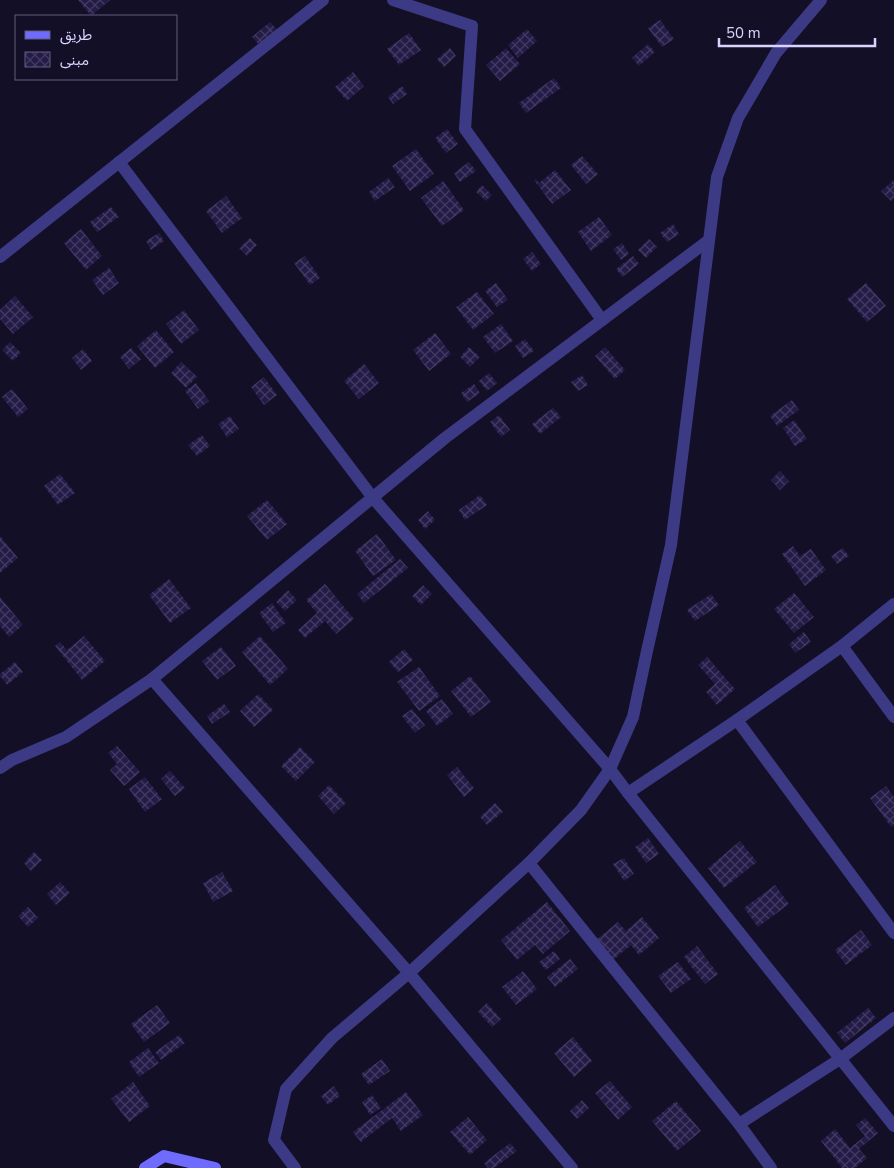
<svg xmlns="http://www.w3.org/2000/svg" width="894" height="1168" font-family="'Nunito Sans','Noto Sans Arabic',sans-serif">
	<defs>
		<pattern id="building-cross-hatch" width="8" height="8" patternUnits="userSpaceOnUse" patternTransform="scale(1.25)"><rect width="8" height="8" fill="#241b47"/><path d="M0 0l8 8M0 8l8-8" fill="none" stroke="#433b63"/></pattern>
	</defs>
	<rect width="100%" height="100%" fill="#130f26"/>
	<!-- building -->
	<g fill="url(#building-cross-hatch)">
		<polygon points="78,0 110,0 91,16"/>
		<polygon points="660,20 674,39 662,47 648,28"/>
		<polygon points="270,22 278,31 260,46 252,37"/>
		<polygon points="527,29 537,41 518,58 508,45"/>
		<polygon points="409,33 421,50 399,65 387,49"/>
		<polygon points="648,44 655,52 639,66 632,58"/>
		<polygon points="450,48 456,56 444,67 437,59"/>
		<polygon points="506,48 520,64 500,81 486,65"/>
		<polygon points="353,72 364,86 347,101 335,87"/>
		<polygon points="554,78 561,88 526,113 519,103"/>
		<polygon points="402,86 407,94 393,104 388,97"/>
		<polygon points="447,129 458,144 446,153 435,138"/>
		<polygon points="416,149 434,174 410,191 392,166"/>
		<polygon points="582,156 598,174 586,184 571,165"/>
		<polygon points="469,162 476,171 460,182 454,173"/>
		<polygon points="555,170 571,190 552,204 534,180 536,179 539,183"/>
		<polygon points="388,178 395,187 375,201 369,192"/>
		<polygon points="894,180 894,198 891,201 881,191"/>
		<polygon points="443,181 464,210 442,226 421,198"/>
		<polygon points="482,185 492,195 486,201 476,192"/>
		<polygon points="226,196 242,218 222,233 206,211"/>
		<polygon points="111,207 119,217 97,232 90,222"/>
		<polygon points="599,217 612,235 591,251 578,232"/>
		<polygon points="673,224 679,234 667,242 660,233"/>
		<polygon points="81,229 102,256 86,270 64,243"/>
		<polygon points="159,233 164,241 151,250 146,241"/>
		<polygon points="250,238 257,245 247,256 239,248"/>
		<polygon points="649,239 657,247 646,258 638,250"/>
		<polygon points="622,243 629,254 621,260 613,249"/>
		<polygon points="532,252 541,264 532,271 523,259"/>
		<polygon points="305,256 320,278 310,285 294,263"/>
		<polygon points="633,256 639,264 622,277 616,269"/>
		<polygon points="109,268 119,283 103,295 92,280"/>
		<polygon points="496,283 508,300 497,307 485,291"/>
		<polygon points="866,283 886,306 867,322 847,299"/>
		<polygon points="477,292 494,314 473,330 456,307"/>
		<polygon points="15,296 33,317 13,334 0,319 0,310"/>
		<polygon points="184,310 199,330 181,344 166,324"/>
		<polygon points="501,324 513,341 495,353 483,337"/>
		<polygon points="156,330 174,352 155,368 137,346"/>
		<polygon points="435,333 451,354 429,371 413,350"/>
		<polygon points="525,339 534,351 523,358 515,346"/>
		<polygon points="10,342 21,353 13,361 2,350"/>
		<polygon points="469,347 480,357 470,367 460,357"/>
		<polygon points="605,347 625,370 615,379 595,356"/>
		<polygon points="131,348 141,359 129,369 120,357"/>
		<polygon points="83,349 92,361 81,370 72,358"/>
		<polygon points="181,362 197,377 186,388 171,373"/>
		<polygon points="364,364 379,383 359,399 344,381"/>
		<polygon points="489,373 497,383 487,391 479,381"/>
		<polygon points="582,375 588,385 578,391 571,382"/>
		<polygon points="264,377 277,395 264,405 251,387"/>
		<polygon points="196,383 209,401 198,409 185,391"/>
		<polygon points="474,384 480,393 467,402 461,393"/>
		<polygon points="12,389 28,409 18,417 2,397"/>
		<polygon points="792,400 799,410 777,426 770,416"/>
		<polygon points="553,408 561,417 540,434 532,424"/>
		<polygon points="499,415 510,430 501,437 490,422"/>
		<polygon points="230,416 239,429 227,437 218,424"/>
		<polygon points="794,420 807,439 795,446 783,428"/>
		<polygon points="202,435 210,446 197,456 188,445"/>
		<polygon points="780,471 789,481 780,490 771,480"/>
		<polygon points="60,474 75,493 58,505 44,486"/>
		<polygon points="480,495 487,505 465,520 459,510"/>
		<polygon points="267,500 287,524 267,540 247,516"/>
		<polygon points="428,511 435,520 425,529 418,520"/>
		<polygon points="377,534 396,560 373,576 355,551"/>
		<polygon points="0,536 18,558 0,573"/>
		<polygon points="793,546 800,556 811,549 826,570 805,586 782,554"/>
		<polygon points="843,548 849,556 837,564 831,556"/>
		<polygon points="400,559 408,568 364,603 357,594"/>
		<polygon points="169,579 191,608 170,623 149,595"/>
		<polygon points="325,584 354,619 336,634 325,621 305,638 298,630 317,613 306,600"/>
		<polygon points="423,585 432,594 421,605 412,596"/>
		<polygon points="288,590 297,600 285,611 276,602"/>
		<polygon points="794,593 814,617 794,633 774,609"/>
		<polygon points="711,594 719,605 695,621 687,610"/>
		<polygon points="0,597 23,625 9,637 0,626"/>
		<polygon points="272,603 286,623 273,632 259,613"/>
		<polygon points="804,632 811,642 795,653 789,644"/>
		<polygon points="84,636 105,661 82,680 55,646 60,642 67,650"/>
		<polygon points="260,636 288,669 270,685 242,652"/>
		<polygon points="221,647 236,666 217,680 202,661"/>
		<polygon points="404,649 413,660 398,672 389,662"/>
		<polygon points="707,657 735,689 717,705 706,692 715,684 698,665"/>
		<polygon points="15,662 23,672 7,685 0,676 0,674"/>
		<polygon points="419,667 440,696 419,711 397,682"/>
		<polygon points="470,676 491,702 471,717 451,691"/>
		<polygon points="258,694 273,710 254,727 240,711"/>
		<polygon points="442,699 453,714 437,726 426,711"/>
		<polygon points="224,704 230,712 212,724 207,716"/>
		<polygon points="412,709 425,725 415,733 402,716"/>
		<polygon points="117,746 140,772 124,786 110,770 117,764 108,753"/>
		<polygon points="300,747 315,762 296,781 281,766"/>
		<polygon points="457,767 474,788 464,797 447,775"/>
		<polygon points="170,771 185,788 175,796 161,779"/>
		<polygon points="145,777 162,799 145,812 129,789"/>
		<polygon points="329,785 346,803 334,814 318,796"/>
		<polygon points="886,786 894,797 894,825 891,827 870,798"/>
		<polygon points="495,803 503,812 487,825 480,817"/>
		<polygon points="648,838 659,854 646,863 635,847"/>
		<polygon points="740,841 757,862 724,888 708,868"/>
		<polygon points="34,852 42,860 31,871 24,863"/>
		<polygon points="624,858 634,874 624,881 613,864"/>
		<polygon points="222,872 233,891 213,902 203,883"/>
		<polygon points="60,882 70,893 56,905 47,894"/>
		<polygon points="775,885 789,904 758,927 744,908"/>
		<polygon points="547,902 570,931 543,954 535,945 517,960 501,940"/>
		<polygon points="28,907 38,918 28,927 18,916"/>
		<polygon points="642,917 659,938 639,955 631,945 613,960 596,940 618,922 626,931"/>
		<polygon points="861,930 872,945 846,965 835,950"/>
		<polygon points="697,946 718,974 705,984 684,957"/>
		<polygon points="554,951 560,959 546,970 539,962"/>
		<polygon points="570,959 578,969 555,987 547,977"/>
		<polygon points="678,962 691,979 671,993 658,976"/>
		<polygon points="523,971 537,989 516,1005 502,987"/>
		<polygon points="487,1003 501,1019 492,1027 478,1012"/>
		<polygon points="157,1005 170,1023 144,1042 131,1024"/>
		<polygon points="868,1008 876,1018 845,1043 837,1033"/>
		<polygon points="179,1035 185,1043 161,1060 155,1052"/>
		<polygon points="573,1037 592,1061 574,1077 554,1053"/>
		<polygon points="148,1048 159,1063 139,1077 129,1062"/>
		<polygon points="382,1059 390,1071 369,1085 361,1074"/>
		<polygon points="610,1081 632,1107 618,1120 595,1093"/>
		<polygon points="133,1082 150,1106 129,1122 111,1099"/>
		<polygon points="334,1086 340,1096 328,1105 321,1096"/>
		<polygon points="406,1092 423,1115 401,1131 392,1118 361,1142 353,1132"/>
		<polygon points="372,1095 381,1108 370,1115 362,1102"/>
		<polygon points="582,1100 589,1108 577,1119 570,1111"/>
		<polygon points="676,1101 701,1131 677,1151 652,1121"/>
		<polygon points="468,1117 487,1140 470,1155 450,1132"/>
		<polygon points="865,1118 878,1133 859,1149 867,1158 855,1168 842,1168 821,1141 835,1129 850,1148 865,1136 856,1125"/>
		<polygon points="510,1143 517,1151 494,1168 488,1168 484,1163"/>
	</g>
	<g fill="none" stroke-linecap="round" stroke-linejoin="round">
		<!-- street -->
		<g stroke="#3d3a85" stroke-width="12">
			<polyline points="393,0 472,26 465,129 602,320"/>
			<polyline points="119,162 373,498 610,769 628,793 894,1126"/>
			<polyline points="0,257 323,0"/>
			<polyline points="842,646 894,717"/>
			<polyline points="152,679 409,973 572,1168"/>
			<polyline points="737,720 894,933"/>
			<polyline points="0,768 12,760 66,737 152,679 445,438 709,240"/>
			<polyline points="628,793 737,720 842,646 894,604"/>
			<polyline points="529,863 739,1124 771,1168"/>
			<polyline points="739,1124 840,1059 894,1018"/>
			<polyline points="295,1168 274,1140 286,1089 332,1038 409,973 529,863 581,810 610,769 633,717 647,651 671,545 717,177 738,118 776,53 821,0"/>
		</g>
		<!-- secondary -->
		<polyline stroke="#6f6bff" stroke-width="12" points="145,1168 164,1156 215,1168"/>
	</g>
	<!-- legend -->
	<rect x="15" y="15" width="162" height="65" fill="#130f26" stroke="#625e7d"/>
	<rect x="25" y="31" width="25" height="8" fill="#6f6bff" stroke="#625e7d"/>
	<text x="60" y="40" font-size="15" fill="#d9d4ff">طريق</text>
	<rect x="25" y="52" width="25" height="15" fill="url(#building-cross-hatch)" stroke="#625e7d"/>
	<text x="60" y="65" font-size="15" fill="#d9d4ff">مبنى</text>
	<!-- scale -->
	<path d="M719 38v8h156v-8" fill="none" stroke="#d9d4ff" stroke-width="2.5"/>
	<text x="726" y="38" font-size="15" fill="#d9d4ff" stroke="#130f26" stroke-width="4" paint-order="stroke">50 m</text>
</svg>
